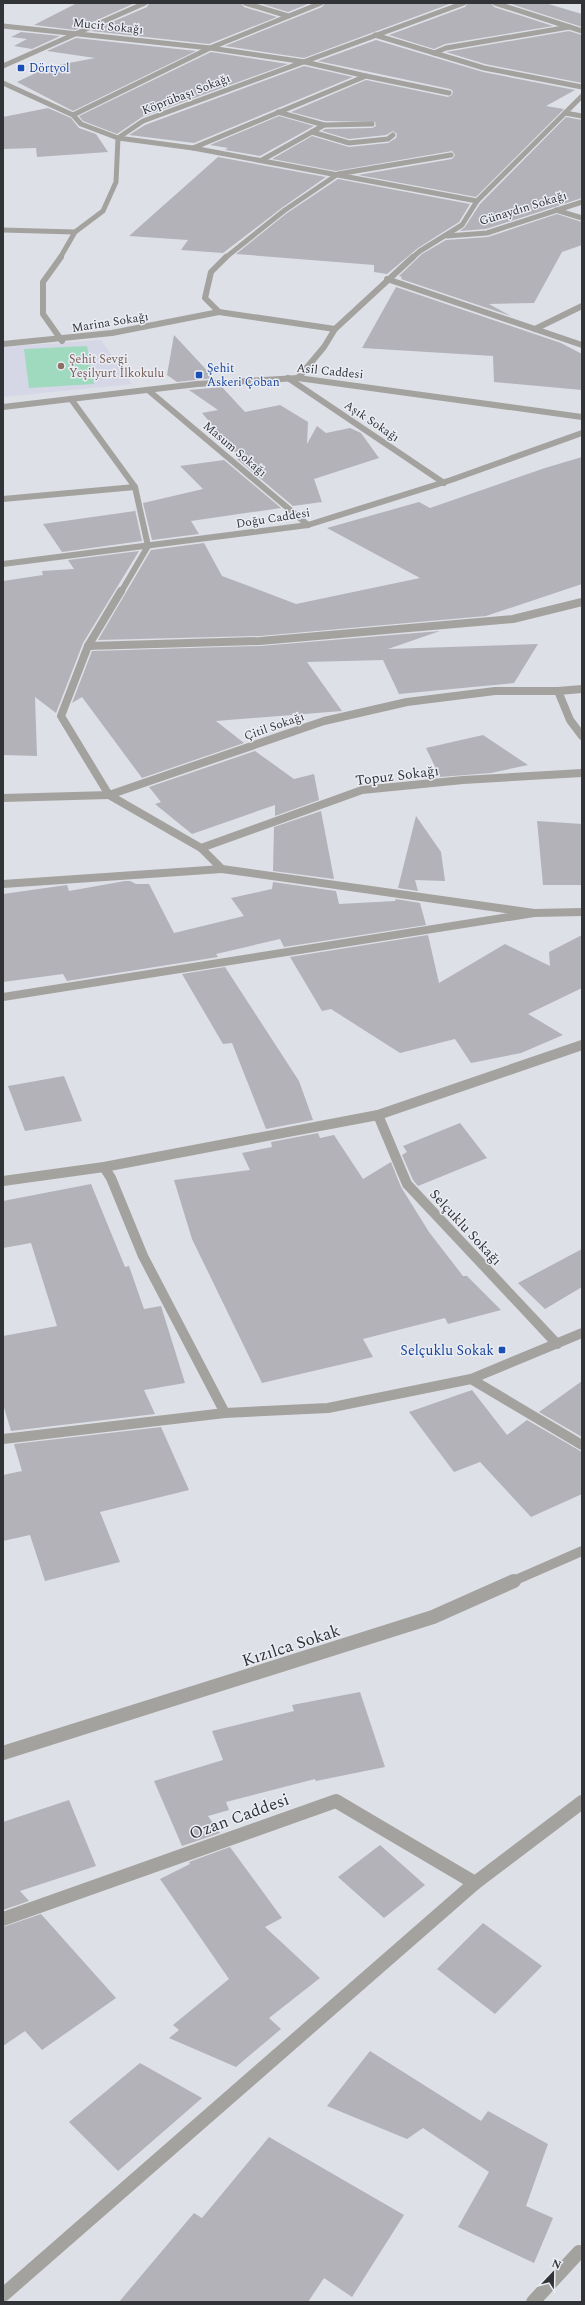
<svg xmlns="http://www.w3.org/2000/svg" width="585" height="2305" font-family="Spectral,serif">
	<rect width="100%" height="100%" fill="#dee0e7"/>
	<!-- built -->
	<polygon fill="#d5d7e6" points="101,340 132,384 3,397 3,347"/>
	<!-- green -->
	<polygon fill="#9fdabf" points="87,346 94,384 29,388 24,349"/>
	<!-- building -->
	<g fill="#b3b2b9">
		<polygon points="77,3 135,3 75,30 34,25"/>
		<polygon points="149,3 241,3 244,7 277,17 209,44 91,31 147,7"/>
		<polygon points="259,3 310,3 288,12"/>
		<polygon points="325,3 452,3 304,58 225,46 322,7"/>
		<polygon points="468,3 491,3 494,7 553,26 445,44 434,49 389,35 465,7"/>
		<polygon points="508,3 545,3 582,14 582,27"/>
		<polygon points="569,31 582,35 582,83 485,64 446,52"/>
		<polygon points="21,32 60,36 32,49 14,46 27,39 11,37"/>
		<polygon points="76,38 196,51 73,111 17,82 48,67 95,58 47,51"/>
		<polygon points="376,40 483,72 575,90 546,106 564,109 476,197 358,175 452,159 455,155 452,151 336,171 272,159 312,136 349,147 388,143 396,138 397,134 393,131 386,135 349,139 322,131 325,129 372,128 376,126 375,122 325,121 291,112 366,80 448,97 452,95 453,91 450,89 318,61"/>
		<polygon points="211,52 288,64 142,117 117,134 83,121 79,116"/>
		<polygon points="304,66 353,77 194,143 129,135 145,125"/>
		<polygon points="48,108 71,118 79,128 96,134 108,152 37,157 36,148 3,149 3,117"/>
		<polygon points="279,116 314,126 260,156 225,150 228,148 210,145"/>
		<polygon points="566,117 582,120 582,198 486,229 460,231 465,227 480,204"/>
		<polygon points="218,157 326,177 283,207 223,253 181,250 188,240 129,236"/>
		<polygon points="338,179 470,204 459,222 418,248 387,274 374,272 374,265 236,254 287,213"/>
		<polygon points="557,214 582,222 582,245 562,252 534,303 489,304 511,316 401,279 402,277 399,276 422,254 446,240 488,237"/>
		<polygon points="396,287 561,343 582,354 582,390 494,382 493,356 362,348"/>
		<polygon points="174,335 214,378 177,382 167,375"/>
		<polygon points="222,387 245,412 280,405 308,422 307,444 317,426 326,433 350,428 361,433 379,458 314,479 322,502 293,506 237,459 240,458 202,413 218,410 189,390"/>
		<polygon points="582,457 582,584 486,616 260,636 98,640 151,550 204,543 222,576 296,604 420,578 327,528 419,502 430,508 545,468"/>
		<polygon points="224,460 281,508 191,521 199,534 152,540 143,503 203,489 180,466"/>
		<polygon points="134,505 142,541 62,552 43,524 135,511"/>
		<polygon points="139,551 83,643 56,713 35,697 37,756 3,755 3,581 43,575 42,571 74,569 68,560"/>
		<polygon points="440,631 388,649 538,644 514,683 399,694 383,660 307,662 342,711 216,721 244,743 142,778 82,697 72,703 92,651 260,646"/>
		<polygon points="483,735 528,765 491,773 440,777 426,748"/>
		<polygon points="255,751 294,779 314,774 319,800 275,816 275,805 192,834 155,804 161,802 149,787"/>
		<polygon points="321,811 334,879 273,871 274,827"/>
		<polygon points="416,816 441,852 445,881 415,880 418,891 398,888"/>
		<polygon points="537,821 582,824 582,885 543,885"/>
		<polygon points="125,881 130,881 136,884 149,884 174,933 244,916 231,898 272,889 273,882 336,891 339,904 395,901 396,899 420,903 426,925 284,947 280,939 216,954 218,957 67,981 63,974 3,982 3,894 67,885 69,891"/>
		<polygon points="428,935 439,983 505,944 550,966 549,952 582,935 582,988 528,1014 563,1035 521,1053 471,1063 455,1039 400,1053 331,1009 322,1011 290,957"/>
		<polygon points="225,967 299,1081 313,1120 266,1129 232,1043 223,1044 182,974"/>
		<polygon points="64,1076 82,1121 25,1131 8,1086"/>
		<polygon points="460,1123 487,1158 418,1186 413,1180 402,1155 407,1152 403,1146"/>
		<polygon points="318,1133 320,1138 334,1135 363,1179 391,1162 401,1187 429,1232 463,1276 467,1276 501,1310 448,1324 445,1318 363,1339 373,1357 262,1383 192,1239 174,1180 250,1170 242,1153 272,1147 271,1142"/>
		<polygon points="91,1184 125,1267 129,1266 144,1309 161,1306 185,1383 144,1390 155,1414 11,1431 3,1404 3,1336 57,1326 31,1243 3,1248 3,1201"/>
		<polygon points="582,1249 582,1287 545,1309 518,1283"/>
		<polygon points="582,1381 582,1437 539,1412"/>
		<polygon points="472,1390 507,1435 527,1420 582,1452 582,1494 531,1517 480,1462 454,1472 409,1412"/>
		<polygon points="161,1427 189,1490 100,1512 120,1562 45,1581 30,1535 3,1541 3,1475 22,1471 14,1444"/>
		<polygon points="360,1692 385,1767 316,1781 315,1779 226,1802 229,1810 208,1816 220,1833 182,1846 154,1781 223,1760 212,1731 294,1711 292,1705"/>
		<polygon points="69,1800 96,1866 20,1891 29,1901 3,1910 3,1822"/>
		<polygon points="380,1845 425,1885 384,1918 338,1877"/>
		<polygon points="230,1847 282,1918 265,1927 320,1978 269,2018 281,2029 236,2067 169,2038 179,2030 173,2025 229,1979 160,1879 190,1864 189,1862"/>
		<polygon points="41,1914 116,1998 42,2050 25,2031 3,2046 3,1927"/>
		<polygon points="483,1923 542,1966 495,2014 437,1969"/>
		<polygon points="370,2051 481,2121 488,2111 548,2144 526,2206 553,2218 534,2263 458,2227 489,2172 423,2128 407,2139 327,2106"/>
		<polygon points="140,2063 202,2098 118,2171 69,2122"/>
		<polygon points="269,2137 404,2215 352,2297 324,2278 308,2302 119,2302 194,2213 202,2218"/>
	</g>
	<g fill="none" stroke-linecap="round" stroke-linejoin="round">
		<!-- minor-far4 -->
		<g stroke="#a4a29f" stroke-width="5">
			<polyline points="245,3 288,16"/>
			<polyline points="495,3 582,31"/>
			<polyline points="3,26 210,48 321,3"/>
			<polyline points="375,35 484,68 582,87"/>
			<polyline points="434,53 446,48 569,27"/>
			<polyline points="3,66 145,3"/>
			<polyline points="366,76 449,93"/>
			<polyline points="3,83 73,115 81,124 118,138 193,148 477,201"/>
			<polyline points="278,112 324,125 312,132"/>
			<polyline points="565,113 582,116"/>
			<polyline points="73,115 210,48 305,62 366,76 193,148"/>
			<polyline points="324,125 372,124"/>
			<polyline points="262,160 312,132 349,143 388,139 393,135"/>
			<polyline points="556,210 582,218"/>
			<polyline points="3,230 75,232"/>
			<polyline points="447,236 487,233 582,202"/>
			<polyline points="60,258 75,232 103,211 116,182 118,138 143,121 464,3"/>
			<polyline points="225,258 285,210 338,174 451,155"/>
			<polyline points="412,258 420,251 462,225 477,201 582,96"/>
		</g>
		<!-- minor-far3 -->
		<g stroke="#a4a29f" stroke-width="6">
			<polyline points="61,257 43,282 43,314 62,341"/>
			<polyline points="226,257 211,272 205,298 219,312 335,329"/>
			<polyline points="387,279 582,345"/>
			<polyline points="535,329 582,306"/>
			<polyline points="3,344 112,333 219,312"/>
			<polyline points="288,378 444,483"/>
			<polyline points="298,378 324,347 335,329 413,257"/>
			<polyline points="148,390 308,525"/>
			<polyline points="3,407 197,384 298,378 582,417"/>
			<polyline points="3,499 135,487 71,399"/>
			<polyline points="3,564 308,525 451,480 582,433"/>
			<polyline points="121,592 148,546 135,487"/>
		</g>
		<!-- minor-far2 -->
		<g stroke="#a4a29f" stroke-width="8">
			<polyline points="121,591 88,646 61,716 109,795 201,848 222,869 534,913"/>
			<polyline points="88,646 260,641 513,619 582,602"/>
			<polyline points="582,689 558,691 570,720 582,736"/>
			<polyline points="3,798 109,795 324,721 407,702 495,691 558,691"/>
			<polyline points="201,848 362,790 463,780 582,773"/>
			<polyline points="3,884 222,869"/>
			<polyline points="3,997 534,913 582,912"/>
		</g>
		<!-- minor-far1 -->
		<g stroke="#a4a29f" stroke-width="10">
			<polyline points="378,1115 407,1184 557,1344"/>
			<polyline points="104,1167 111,1178 143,1256 225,1413"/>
			<polyline points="3,1181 104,1167 378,1115 582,1045"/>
			<polyline points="471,1379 582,1445"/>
			<polyline points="3,1439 225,1413 328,1408 471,1379 582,1333"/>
			<polyline points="511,1582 582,1551"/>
		</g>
		<!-- minor -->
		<g stroke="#a4a29f" stroke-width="14">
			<polyline points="3,1753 433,1617 514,1581"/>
			<polyline points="3,1919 336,1801 475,1883"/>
			<polyline points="3,2295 475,1883 582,1802"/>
			<polyline points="533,2302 579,2252 582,2253"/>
		</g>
	</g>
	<!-- markers -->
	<g fill="#1a4fb4" stroke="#ebedf4" stroke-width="1.5">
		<rect x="17" y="64" width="8" height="8" rx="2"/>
		<rect x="195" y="371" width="8" height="8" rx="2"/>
		<rect x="498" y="1346" width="8" height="8" rx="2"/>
	</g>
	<circle fill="#8d6e63" stroke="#ebedf4" stroke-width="1.5" cx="61" cy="366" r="4"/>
	<g text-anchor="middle" stroke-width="3" stroke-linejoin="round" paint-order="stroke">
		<!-- far-street labels -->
		<g font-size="12" fill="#323336" stroke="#ebedf4">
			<text transform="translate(108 26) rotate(6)" y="4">Mucit Sokağı</text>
			<text transform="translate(186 94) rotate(-21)" y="4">Köprübaşı Sokağı</text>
			<text transform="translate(523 208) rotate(-17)" y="4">Günaydın Sokağı</text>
			<text transform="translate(110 322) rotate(-9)" y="4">Marina Sokağı</text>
			<text transform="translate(330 371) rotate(6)" y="4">Asil Caddesi</text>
			<text transform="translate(372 421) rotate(34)" y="4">Aşık Sokağı</text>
			<text transform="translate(235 449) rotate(40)" y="4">Masum Sokağı</text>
			<text transform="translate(273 518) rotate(-9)" y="4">Doğu Caddesi</text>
			<text transform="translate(274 726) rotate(-19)" y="4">Çitil Sokağı</text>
		</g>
		<!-- far-transit labels -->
		<g font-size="12" fill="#164399" stroke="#ebedf4" text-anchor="start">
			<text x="29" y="72">Dörtyol</text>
			<text x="207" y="372">Şehit<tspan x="207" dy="14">Askeri Çoban</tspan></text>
		</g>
		<!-- far-education labels -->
		<g font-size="12" fill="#785e54" stroke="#ebedf4" text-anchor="start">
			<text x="69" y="363">Şehit Sevgi<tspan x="69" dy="14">Yeşilyurt İlkokulu</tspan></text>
		</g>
		<!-- street labels -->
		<g font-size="14" fill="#323336" stroke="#ebedf4">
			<text transform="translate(397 775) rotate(-7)" y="5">Topuz Sokağı</text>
			<text transform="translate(466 1227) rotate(47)" y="5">Selçuklu Sokağı</text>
		</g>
		<!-- transit labels -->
		<g font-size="14" fill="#164399" stroke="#ebedf4" text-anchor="end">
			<text x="494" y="1355">Selçuklu Sokak</text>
		</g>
		<!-- near-street labels -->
		<g font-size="17" fill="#323336" stroke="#ebedf4">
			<text transform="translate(291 1645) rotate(-18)" y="6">Kızılca Sokak</text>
			<text transform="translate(239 1816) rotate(-20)" y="6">Ozan Caddesi</text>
		</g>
	</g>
	<!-- border -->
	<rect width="585" height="2305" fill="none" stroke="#323336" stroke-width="8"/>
	<!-- north arrow -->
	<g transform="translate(553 2273) rotate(22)" stroke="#ebedf4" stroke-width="3" paint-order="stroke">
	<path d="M0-3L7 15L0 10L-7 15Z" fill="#323336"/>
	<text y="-6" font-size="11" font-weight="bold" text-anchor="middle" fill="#323336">N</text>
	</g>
</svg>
